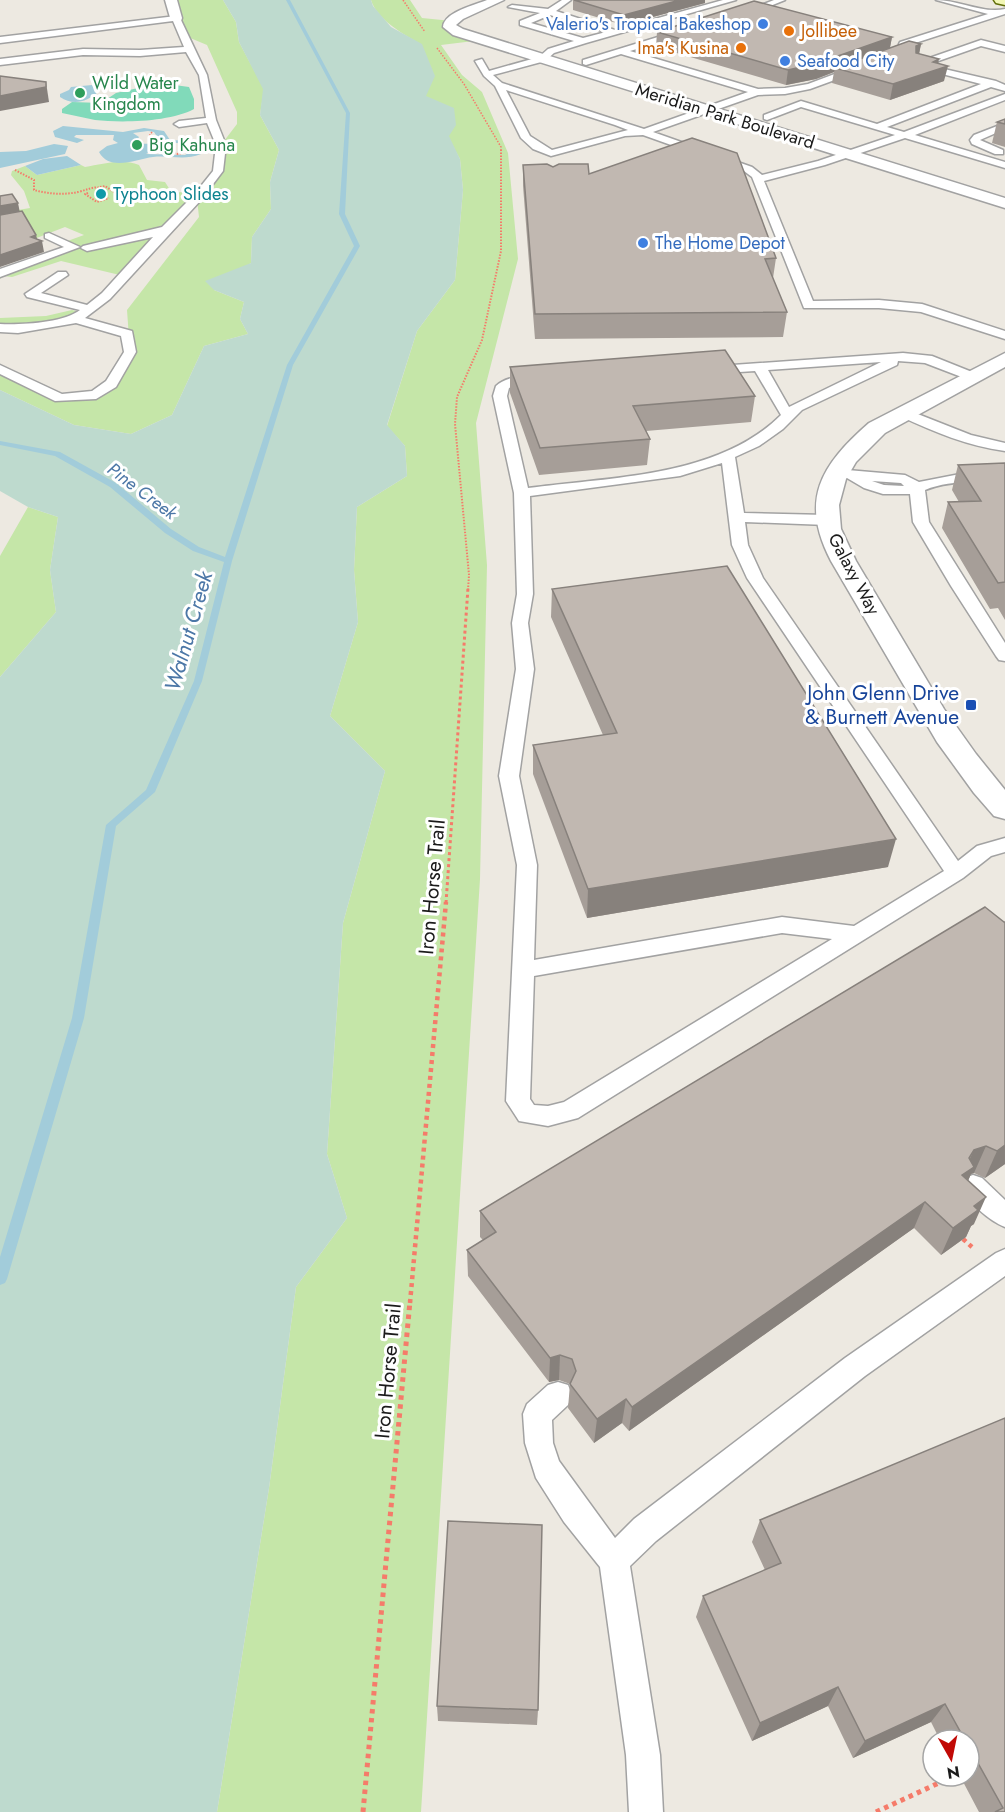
<svg xmlns="http://www.w3.org/2000/svg" width="1005" height="1812" font-family="Jost,sans-serif">
	<rect width="100%" height="100%" fill="#ede9e1"/>
	<!-- grass -->
	<g fill="#c5e6a8">
		<path d="M 171,0 L 223,0 L 236,22 L 239,42 L 264,89 L 260,115 L 279,150 L 270,182 L 271,209 L 252,237 L 251,263 L 214,290 L 244,302 L 240,319 L 248,334 L 204,346 L 172,415 L 131,434 L 74,425 L 0,390 L 0,369 L 60,398 L 96,395 L 130,352 L 127,310 L 199,217 L 197,199 L 124,276 L 61,261 L 12,277 L 3,276 L 0,279 L 0,273 L 73,248 L 62,243 L 84,235 L 65,227 L 34,239 L 18,210 L 30,208 L 24,191 L 11,175 L 12,171 L 25,166 L 37,175 L 81,165 L 85,167 C 103,164 122,158 139,165 L 147,180 L 165,182 L 172,193 L 203,190 L 218,171 L 221,145 L 237,124 L 237,112 L 207,45 L 183,35 Z"/>
		<path d="M 371,0 L 410,0 L 422,18 L 452,21 L 450,22 L 482,40 L 441,45 L 462,75 L 482,92 L 508,153 L 518,259 L 476,423 L 487,565 L 480,879 L 421,1812 L 217,1812 L 269,1488 L 296,1287 L 347,1218 L 327,1154 L 343,923 L 385,771 L 330,716 L 358,622 L 354,570 L 357,507 L 407,476 L 405,446 L 387,426 L 417,331 L 455,280 L 463,190 L 460,159 L 425,96 L 422,45 C 405,35 377,20 371,0 Z"/>
		<polygon points="72,310 84,313 76,319 0,328 0,318 46,316"/>
		<polygon points="28,507 58,517 50,570 56,612 0,677 0,556"/>
	</g>
	<!-- wetland -->
	<polygon fill="#bedace" points="223,0 371,0 373,6 391,27 422,44 435,76 426,96 454,108 456,125 449,136 460,159 463,190 455,280 417,331 387,425 405,446 407,476 357,507 354,570 358,622 330,716 385,771 343,923 327,1154 347,1218 296,1287 269,1488 217,1812 0,1812 0,677 56,612 50,570 58,517 28,507 0,491 0,390 74,425 131,434 172,415 204,346 248,334 240,319 244,302 214,290 205,281 251,263 252,237 271,209 270,182 279,150 260,115 263,89 239,42 236,22"/>
	<!-- pitch -->
	<path fill="#81daba" d="M 160,83 L 189,87 L 194,99 L 194,109 C 170,122 122,123 95,120 C 84,118 73,115 62,113 L 62,109 L 72,102 L 101,103 L 116,93 Z"/>
	<!-- water -->
	<g fill="#a2ccda" fill-rule="evenodd">
		<path d="M 92,85 L 98,92 C 87,102 73,106 60,97 L 60,94 L 69,90 L 71,87 Z"/>
		<path d="M 63,126 L 123,132 L 144,128 L 164,131 L 170,140 L 196,141 L 206,146 L 201,154 C 184,161 170,155 153,157 C 136,159 110,172 99,152 L 107,146 L 118,143 L 113,140 L 114,135 L 76,135 L 74,137 L 84,140 L 77,143 L 55,137 L 53,131 ZM 148,131 L 154,132 L 160,141 L 194,145 L 195,149 L 185,155 L 146,154 L 159,148 L 153,146 L 156,144 C 149,143 143,145 136,142 L 139,137 L 133,133 Z"/>
		<polygon points="54,144 68,146 65,154 0,168 0,152 26,151"/>
		<polygon points="67,156 81,165 37,175 25,166 43,159"/>
	</g>
	<g fill="none" stroke-linecap="round" stroke-linejoin="round">
		<!-- stream -->
		<polygon fill="#a2ccda" fill-rule="evenodd" points="286,0 290,0 350,113 345,214 360,246 293,365 232,561 202,681 155,792 116,826 84,1018 7,1279 5,1283 0,1285 0,1257 72,1018 106,825 146,790 194,681 224,562 193,551 165,533 110,487 55,456 0,445 0,441 60,452 116,483 171,529 199,547 225,557 287,365 354,246 339,214 346,113"/>
		<defs>
			<g id="lane">
				<path d="M 562,0 L 571,0 L 556,11 L 615,30 L 723,0 L 736,0 L 586,43 L 554,53 L 545,61 L 493,75 L 502,83 L 644,129 L 748,92 L 621,54 L 586,65 L 583,64 L 583,60 L 684,29 L 688,32 L 687,34 L 630,51 L 758,89 L 785,88 L 808,84 L 856,66 L 862,66 L 862,70 L 810,89 L 785,94 L 758,95 L 653,132 L 752,167 L 762,175 L 818,161 L 895,135 L 801,107 L 767,120 L 764,119 L 764,115 L 801,101 L 877,124 L 981,84 L 915,67 L 915,63 L 981,40 L 1005,46 L 1005,52 L 981,46 L 927,65 L 996,81 L 1005,85 L 1005,91 L 991,87 L 887,127 L 904,132 L 1005,94 L 1005,100 L 915,135 L 1005,162 L 1005,168 L 905,138 L 825,165 L 764,181 L 813,301 L 879,300 L 922,304 L 1005,331 L 1005,339 L 921,312 L 879,308 L 804,308 L 752,177 L 744,171 L 643,135 L 625,136 L 551,156 L 533,149 L 521,138 L 495,86 L 484,76 L 475,61 L 482,59 L 489,71 L 539,57 L 548,49 L 574,41 L 520,25 L 520,21 L 540,13 L 508,7 L 512,5 L 548,9 ZM 550,15 L 606,32 L 583,38 L 531,23 ZM 506,90 L 615,125 L 628,130 L 552,150 L 530,136 Z"/>
				<polygon points="774,0 785,0 743,17 736,15"/>
				<path d="M 936,0 C 958,0 984,14 1005,9 L 1005,14 L 909,45 L 913,50 L 912,52 L 897,56 L 897,52 L 903,49 L 899,44 L 900,42 L 988,14 Z"/>
				<path d="M 176,16 L 180,18 L 207,75 L 216,120 L 226,145 L 223,171 L 201,200 L 110,299 L 85,318 L 132,331 L 136,352 L 116,387 L 96,399 L 55,401 L 0,374 L 0,365 L 62,394 L 92,391 L 106,381 L 124,352 L 121,336 L 76,323 L 18,333 L 0,332 L 0,324 C 21,325 63,323 80,310 L 27,297 L 25,294 L 58,272 L 66,272 L 68,275 L 41,293 L 87,305 L 102,293 L 153,237 L 87,251 L 81,248 L 83,246 L 162,227 L 193,196 L 213,171 L 216,145 L 207,123 L 179,127 L 174,124 L 179,121 L 206,118 L 199,75 L 186,52 L 140,56 L 83,55 L 0,65 L 0,59 L 83,49 L 140,50 L 184,47 L 173,21 L 0,43 L 0,37 Z"/>
				<polygon points="1005,123 1005,129 980,140 1003,150 1003,154 995,154 972,144 970,140 974,135"/>
				<polygon points="49,233 80,247 0,277 0,269 64,247 45,238 45,234"/>
				<path d="M 903,353 L 932,356 L 977,374 L 979,377 L 972,381 L 925,363 L 898,361 L 897,365 L 802,410 L 783,429 L 759,446 L 735,457 L 744,513 L 827,515 L 835,520 L 827,525 L 745,522 L 748,545 L 763,578 L 958,861 L 977,846 L 1005,838 L 1005,852 L 991,856 L 963,878 L 578,1118 L 548,1126 L 519,1121 L 506,1101 L 517,865 L 499,776 L 516,669 L 512,623 L 517,594 L 514,493 L 493,396 L 496,386 C 506,376 534,372 545,381 C 535,389 520,383 509,388 L 507,396 L 528,488 C 611,477 719,477 781,415 L 755,371 L 709,374 L 704,373 L 702,370 L 704,367 ZM 881,362 L 789,407 L 768,370 ZM 722,463 L 732,545 L 747,578 L 944,871 L 854,926 L 782,917 L 534,960 L 537,865 L 519,776 L 534,669 L 528,623 L 533,594 L 530,496 L 680,476 ZM 782,933 L 832,939 L 564,1102 L 548,1106 L 534,1105 L 530,1099 L 534,976 Z"/>
				<path d="M 905,409 L 971,435 L 1005,443 L 1005,451 C 968,446 934,432 900,416 L 898,413 L 900,410 Z"/>
				<path d="M 836,469 L 905,475 L 919,482 L 960,474 L 1005,476 L 1005,484 C 978,482 950,480 925,490 L 929,522 L 1005,643 L 1005,661 L 999,660 L 996,656 L 951,586 L 913,522 L 910,494 L 883,494 L 864,488 L 847,478 L 831,476 L 829,473 L 831,470 ZM 872,481 L 901,483 L 904,486 L 884,485 Z"/>
				<path d="M 973,1175 L 982,1178 L 1005,1200 L 1005,1227 C 989,1221 968,1202 960,1186 L 964,1178 Z"/>
				<polygon points="1005,1249 1005,1276 865,1376 656,1541 630,1566 660,1755 663,1812 629,1812 626,1755 600,1567 564,1522 536,1478 525,1443 523,1414 527,1404 548,1385 558,1382 568,1385 572,1395 568,1405 552,1420 553,1443 559,1461 615,1538 634,1519 845,1358 996,1253"/>
			</g>
			<g id="street">
				<polygon points="165,0 177,0 182,18 181,21 171,21"/>
				<path d="M 487,0 L 504,0 L 463,19 L 456,25 L 463,29 L 1005,198 L 1005,208 L 453,35 L 443,27 C 444,12 475,5 487,0 Z"/>
				<path d="M 1005,353 L 1005,367 L 885,433 L 856,462 L 846,479 L 839,505 L 841,529 L 856,561 L 944,709 L 976,754 L 1005,790 L 1005,819 L 994,816 L 974,793 L 937,742 L 831,561 C 799,500 821,465 869,423 Z"/>
			</g>
			<polygon id="secondary" points="994,0 1005,0 1005,5 996,3"/>
		</defs>
		<!-- lane casing -->
		<use href="#lane" stroke="#a2a2a2" stroke-width="3"/>
		<!-- street casing -->
		<use href="#street" stroke="#a2a2a2" stroke-width="3"/>
		<!-- secondary casing -->
		<use href="#secondary" stroke="#606d08" stroke-width="3"/>
		<!-- path-far4 -->
		<g stroke="#f57b6a" stroke-width="1.5" stroke-dasharray="1.5 1.5" stroke-linecap="butt">
			<polyline points="403,0 425,32"/>
			<polyline points="437,48 464,84 501,147 501,152"/>
			<polyline points="152,132 149,136 159,142 171,144"/>
			<polyline points="155,150 164,152"/>
			<polyline points="187,152 190,151 190,145"/>
		</g>
		<!-- path-far3 -->
		<g stroke="#f57b6a" stroke-width="2" stroke-dasharray="1.5 1.5" stroke-linecap="butt">
			<polyline points="156,150 178,154 190,150"/>
			<path d="M 15,170 L 34,180 L 34,190 C 48,194 64,195 78,192 C 87,190 93,186 102,188"/>
			<polyline points="100,187 105,186 117,194 114,195"/>
			<polyline points="88,193 85,194 97,202 109,198"/>
			<polyline points="468,590 469,575 455,424 457,397 482,340 501,251 501,150"/>
		</g>
		<!-- path-far2 -->
		<polyline stroke="#f57b6a" stroke-width="3" stroke-dasharray="3 3" stroke-linecap="butt" points="446,903 468,588"/>
		<!-- path-far1 -->
		<g stroke="#f57b6a" stroke-width="4.5" stroke-dasharray="4 4" stroke-linecap="butt">
			<polyline points="963,1239 972,1247"/>
			<polyline points="410,1303 446,902"/>
		</g>
		<!-- path -->
		<g stroke="#f57b6a" stroke-width="5" stroke-dasharray="4.5 4.5" stroke-linecap="butt">
			<polyline points="363,1812 410,1301"/>
			<polyline points="876,1812 954,1776"/>
		</g>
		<!-- lane -->
		<use href="#lane" fill="#fff" fill-rule="evenodd"/>
		<!-- street -->
		<use href="#street" fill="#fff" fill-rule="evenodd"/>
		<!-- secondary -->
		<use href="#secondary" fill="#f2f7b5" fill-rule="evenodd"/>
	</g>
	<!-- wall -->
	<g fill="#a69e98">
		<polygon points="573,0 705,0 705,3 623,25 573,10"/>
		<polygon points="657,32 892,37 890,48 921,44 919,54 939,63 944,81 890,100 832,83 834,72 816,79 786,85 656,47"/>
		<polygon points="1005,119 1005,147 992,143 997,122"/>
		<polygon points="523,165 553,167 776,258 773,278 787,312 783,337 535,339 523,186"/>
		<polygon points="510,367 755,396 751,422 646,431 650,439 647,465 539,475 510,393"/>
		<polygon points="1005,463 1005,620 998,608 990,609 942,528 948,502 959,502 952,490 958,465"/>
		<polygon points="552,589 888,867 587,918 533,774 533,745 603,735 551,617"/>
		<polygon points="985,907 1005,1164 985,1178 974,1173 971,1174 968,1181 974,1224 971,1226 966,1237 941,1255 914,1228 629,1431 622,1423 594,1443 568,1408 570,1384 559,1380 549,1382 468,1276 467,1250 483,1240 480,1237 480,1211"/>
		<polygon points="1005,1418 1005,1812 979,1812 960,1776 969,1776 969,1740 940,1740 931,1722 853,1758 828,1706 752,1741 696,1617 703,1596 765,1570 752,1542 760,1520"/>
		<polygon points="437,1706 538,1710 537,1725 438,1721"/>
	</g>
	<!-- shaded-wall -->
	<g fill="#87817c">
		<polygon points="680,0 705,0 705,3 623,25 624,15"/>
		<polygon points="892,37 889,52 835,68 834,72 816,79 786,85 788,70"/>
		<polygon points="921,44 918,59 913,62 916,46"/>
		<polygon points="939,59 937,69 948,66 944,81 890,100 893,84 933,62"/>
		<polygon points="46,82 49,102 0,111 0,96"/>
		<polygon points="18,203 20,213 0,216 0,206"/>
		<polygon points="36,235 38,242 42,241 44,252 0,267 0,255 31,237"/>
		<polygon points="896,839 888,867 587,918 588,889"/>
		<polygon points="1005,1145 1005,1164 985,1178 997,1151"/>
		<polygon points="986,1146 974,1173 971,1174 962,1194 950,1202 974,1150"/>
		<polygon points="986,1197 974,1224 971,1226 966,1237 941,1255 953,1228 974,1206"/>
		<polygon points="925,1202 914,1228 629,1431 632,1407"/>
		<polygon points="560,1355 559,1380 549,1382 550,1358"/>
		<polygon points="626,1399 622,1423 594,1443 597,1419"/>
		<polygon points="838,1687 828,1706 752,1741 760,1723"/>
		<polygon points="945,1704 931,1722 853,1758 865,1741"/>
	</g>
	<!-- building -->
	<g fill="#c1b8b1" stroke="#87817c" stroke-width="1.5">
		<polygon points="574,0 680,0 624,15"/>
		<polygon points="754,1 892,37 818,63 788,70 657,32"/>
		<polygon points="909,41 921,44 916,46 916,53 939,59 933,62 948,66 893,84 835,68"/>
		<polygon points="0,76 46,82 46,87 0,96"/>
		<polygon points="1005,119 1005,124 997,122"/>
		<polygon points="692,138 737,153 776,258 765,259 787,312 535,314 523,165 547,164 553,167 559,164 588,164 589,174"/>
		<polygon points="12,194 18,203 0,206 0,196"/>
		<polygon points="22,211 36,235 31,237 42,241 0,255 0,215"/>
		<polygon points="725,350 755,396 633,406 650,439 540,448 510,367"/>
		<polygon points="1005,463 1005,582 998,583 948,502 981,501 958,465"/>
		<polygon points="727,566 896,839 588,889 533,745 617,733 552,589"/>
		<polygon points="985,907 1004,922 1005,922 1005,1145 997,1151 986,1146 974,1150 969,1158 974,1167 962,1175 986,1197 974,1206 978,1210 953,1228 925,1202 632,1407 626,1399 597,1419 570,1384 576,1371 572,1359 560,1355 550,1358 467,1250 496,1232 480,1211"/>
		<polygon points="1005,1418 1005,1812 995,1812 1003,1808 969,1747 969,1740 965,1740 945,1704 865,1741 838,1687 760,1723 703,1596 781,1563 760,1520"/>
		<polygon points="448,1521 542,1525 538,1710 437,1706"/>
	</g>
	<!-- markers -->
	<g fill="#3f7fe0" stroke="#fff" stroke-width="2">
		<circle cx="763" cy="24" r="6"/>
		<circle cx="785" cy="61" r="6"/>
		<circle cx="643" cy="243" r="6"/>
	</g>
	<g fill="#e8710a" stroke="#fff" stroke-width="2">
		<circle cx="789" cy="31" r="6"/>
		<circle cx="741" cy="48" r="6"/>
	</g>
	<g fill="#2e9e5b" stroke="#fff" stroke-width="2">
		<circle cx="80" cy="93" r="6"/>
		<circle cx="137" cy="145" r="6"/>
	</g>
	<circle fill="#0f9aa8" stroke="#fff" stroke-width="2" cx="101" cy="194" r="6"/>
	<rect fill="#1a4fb4" stroke="#fff" stroke-width="2" x="965" y="699" width="12" height="12" rx="3"/>
	<g text-anchor="middle" stroke-width="6" stroke-linejoin="round" paint-order="stroke">
		<!-- far-shop labels -->
		<g font-size="18" fill="#366cbe" stroke="#fff" text-anchor="start">
			<text x="751" y="30" text-anchor="end">Valerio's Tropical Bakeshop</text>
			<text x="797" y="67">Seafood City</text>
			<text x="655" y="249">The Home Depot</text>
		</g>
		<!-- far-food labels -->
		<g font-size="18" fill="#c56008" stroke="#fff" text-anchor="start">
			<text x="801" y="37">Jollibee</text>
			<text x="729" y="54" text-anchor="end">Ima's Kusina</text>
		</g>
		<!-- far-leisure labels -->
		<g font-size="18" fill="#27864d" stroke="#fff" text-anchor="start">
			<text x="92" y="89">Wild Water<tspan x="92" dy="21">Kingdom</tspan></text>
			<text x="149" y="151">Big Kahuna</text>
		</g>
		<!-- far-street labels -->
		<g font-size="18" fill="#1b1b1b" stroke="#fff">
			<text transform="translate(725 116) rotate(17)" y="6">Meridian Park Boulevard</text>
			<text transform="translate(854 574) rotate(62)" y="6">Galaxy Way</text>
		</g>
		<!-- far-culture labels -->
		<g font-size="18" fill="#0d838f" stroke="#fff" text-anchor="start">
			<text x="113" y="200">Typhoon Slides</text>
		</g>
		<!-- far-water labels -->
		<g font-size="18" font-style="italic" fill="#4c77a7" stroke="#fff">
			<text transform="translate(142 491) rotate(37)" y="6">Pine Creek</text>
		</g>
		<!-- transit labels -->
		<g font-size="21" fill="#164399" stroke="#fff" text-anchor="end">
			<text x="959" y="700">John Glenn Drive<tspan x="959" dy="24">&amp; Burnett Avenue</tspan></text>
		</g>
		<!-- street labels -->
		<g font-size="21" fill="#1b1b1b" stroke="#fff">
			<text transform="translate(432 887) rotate(-85)" y="7">Iron Horse Trail</text>
			<text transform="translate(388 1371) rotate(-85)" y="7">Iron Horse Trail</text>
		</g>
		<!-- water labels -->
		<g font-size="22" font-style="italic" fill="#4c77a7" stroke="#fff">
			<text transform="translate(188 631) rotate(-74)" y="8">Walnut Creek</text>
		</g>
	</g>
	<!-- north arrow -->
	<g transform="translate(951 1758) rotate(171)"><circle r="28" fill="#ffffff" stroke="#a4a4a4" stroke-width="1.5"/>
	<path d="M0-4.5L10 22L0 15L-10 22Z" fill="#c10a06"/>
	<text y="-9" font-size="16" font-weight="bold" text-anchor="middle" fill="#1b1b1b">N</text>
	</g>
</svg>
